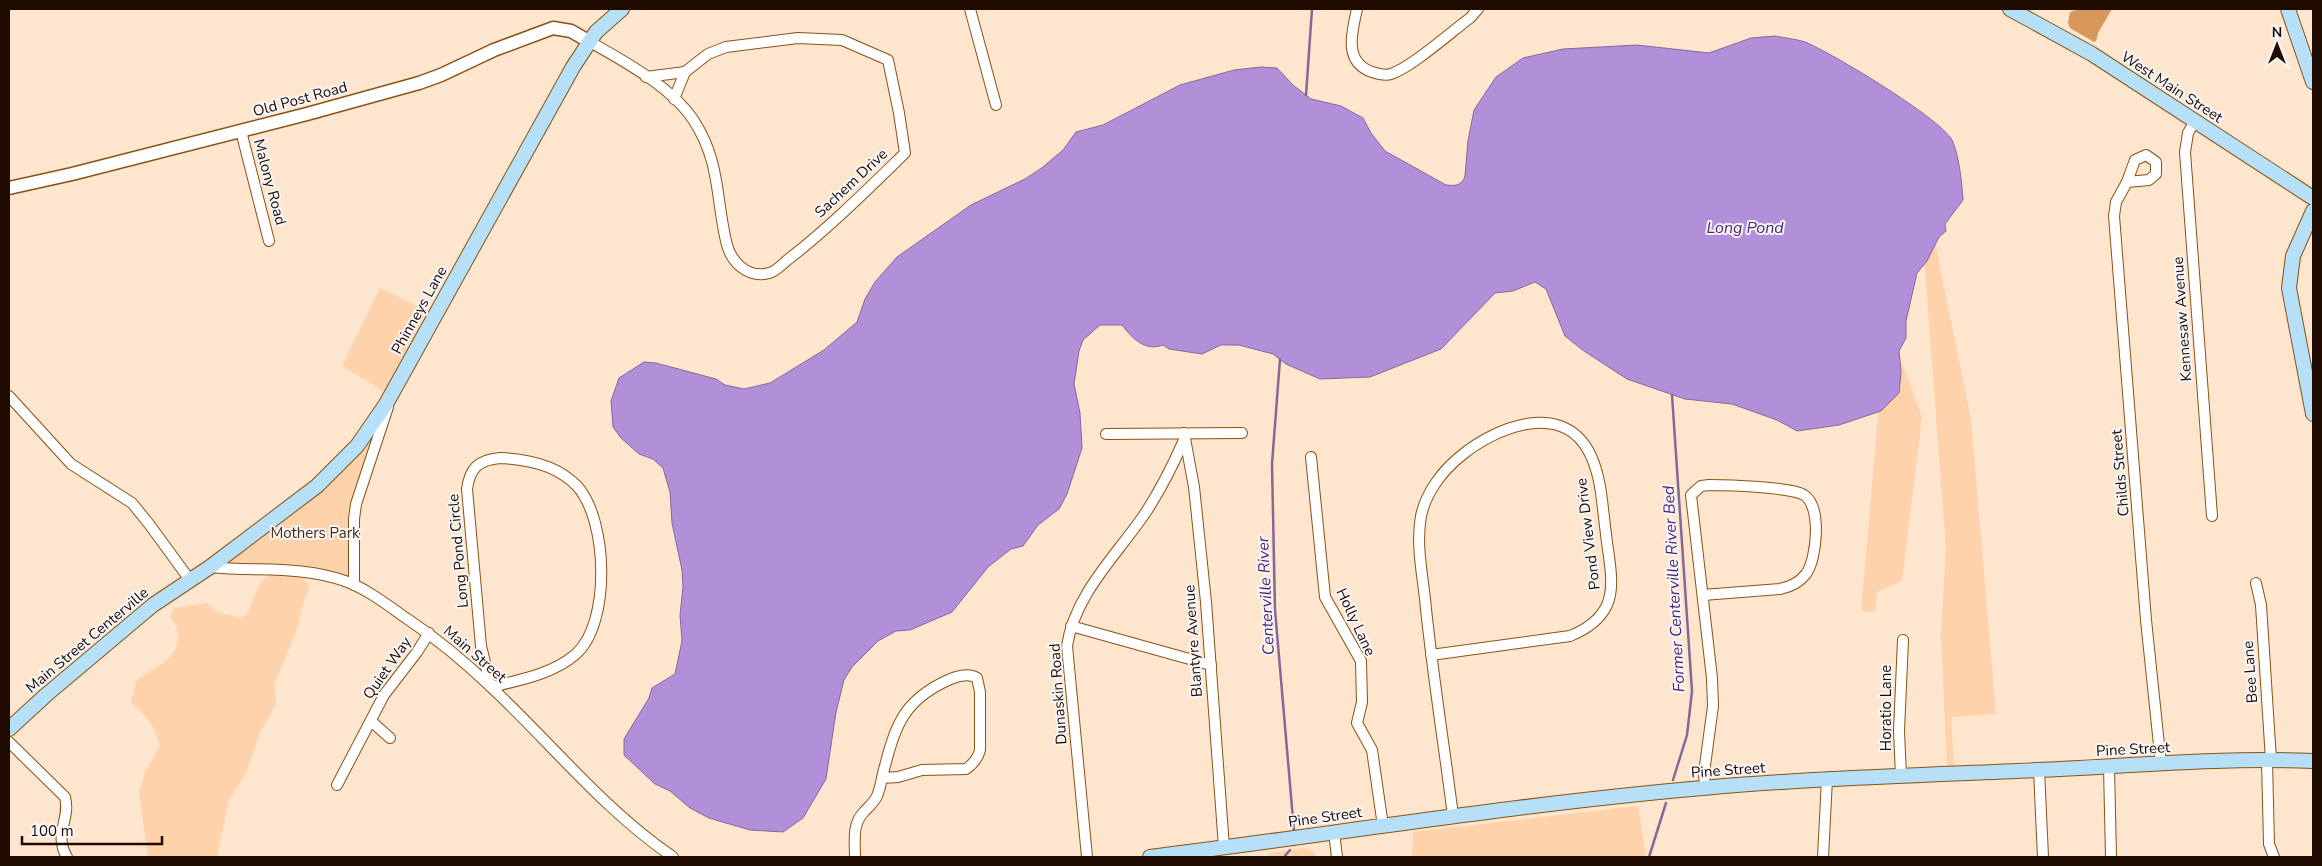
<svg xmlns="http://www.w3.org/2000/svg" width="2322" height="866" font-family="'Nunito Sans',sans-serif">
	<rect width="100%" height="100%" fill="#fee5ce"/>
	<!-- green -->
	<g fill="#fed2aa">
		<polygon points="1935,242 1971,419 1996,714 1951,717 1954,767 1947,767 1941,634 1946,548 1924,257"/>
		<polygon points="380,288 430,313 385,392 342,366"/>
		<polygon points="1892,353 1899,354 1922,417 1902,581 1877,592 1875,612 1861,611 1879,406"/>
		<path d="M 379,422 L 368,454 L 349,578 C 310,560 265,564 223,565 Z"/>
		<path d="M 271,573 L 298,575 L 310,586 L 303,603 L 298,627 L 274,685 L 276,704 L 260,733 L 246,773 L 228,802 L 217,857 L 148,857 L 139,792 L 146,770 L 160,746 C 156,734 153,725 145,716 C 141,710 135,708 131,701 L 137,680 C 161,664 194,650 170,617 L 174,608 L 207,603 L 217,612 L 241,618 L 248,612 L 260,583 Z"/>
		<polygon points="1638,806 1646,857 1412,857 1413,832"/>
		<polygon points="1304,848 1312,851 1316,857 1268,857 1270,853"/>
	</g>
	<!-- forest -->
	<polygon fill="#d69758" points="2080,9 2112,9 2098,33 2096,41 2094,42 2070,28 2068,22 2070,12"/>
	<!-- water -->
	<path fill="#b190d9" stroke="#856898" d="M 1775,36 C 1785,38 1796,39 1805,42 C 1832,53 1940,118 1952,140 C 1959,155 1962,183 1963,200 L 1945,224 L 1946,231 L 1939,237 L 1927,261 L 1917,273 L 1906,321 L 1906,338 L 1899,351 L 1901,373 L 1899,393 L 1881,411 L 1839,425 L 1797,431 L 1777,420 L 1732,404 L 1685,399 L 1627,379 L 1584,351 L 1565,336 L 1546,289 L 1535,282 L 1513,291 L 1495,293 L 1441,349 L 1370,377 L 1320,379 L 1286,364 L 1273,354 L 1239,345 L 1221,345 L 1202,354 L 1169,349 L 1163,345 C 1145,352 1132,338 1122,325 L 1100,325 L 1083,340 L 1079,351 L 1074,384 L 1080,413 L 1082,448 L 1067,494 L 1059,509 L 1038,525 L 1023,546 L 1011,549 L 988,567 L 952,612 L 910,630 L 896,631 L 878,641 L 852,667 L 844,680 L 836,712 L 826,779 L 803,818 L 783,832 L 750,830 L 709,818 L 690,808 L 670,791 L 655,784 L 624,755 L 624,739 L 649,698 L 652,688 L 675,674 L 682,641 L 680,615 L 683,587 L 682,570 L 672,523 L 670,492 L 663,468 L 653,459 L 639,454 L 621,438 L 613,427 L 611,401 L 619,378 L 644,362 L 656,363 L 716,379 L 725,385 L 744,389 L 770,383 L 824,350 L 857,322 L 865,299 L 875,282 L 897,257 L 971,205 L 1025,179 L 1043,167 L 1063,150 L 1076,132 L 1103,125 L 1180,85 L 1234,70 L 1261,67 L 1277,68 L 1293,85 L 1311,99 L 1341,106 L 1363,118 L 1371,133 L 1385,151 L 1446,185 C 1455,186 1462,186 1465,176 L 1468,141 L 1474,110 L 1496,77 L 1523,58 L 1563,49 L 1637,45 L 1709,53 L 1751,38 Z"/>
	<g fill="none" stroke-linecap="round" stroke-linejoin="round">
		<!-- stream -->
		<g stroke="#856898" stroke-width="2.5">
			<polyline points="1306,95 1312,9"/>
			<polyline points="1280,359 1272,464 1275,610 1294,831"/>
			<polyline points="1672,395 1692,691 1687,735 1673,780"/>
			<polyline points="1284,857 1290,850"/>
			<polyline points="1649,857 1666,803"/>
		</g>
		<defs>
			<g id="minor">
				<polyline points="970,9 996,105"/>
				<path d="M 1357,9 C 1352,32 1343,62 1372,72 C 1378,74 1385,76 1391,74 C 1412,67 1451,32 1470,18 L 1478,9"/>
				<path d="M 590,42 C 624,61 673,88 694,121 C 720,161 716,198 726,241 C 730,261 747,279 769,273 C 776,272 784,262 790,258 C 831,226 868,189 905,153 L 899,113 L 888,60 L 842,40 L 798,38 L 726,47 L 708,54 L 685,72 L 674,99"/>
				<polyline points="646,77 685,72"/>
				<polyline points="2195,121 2188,133 2185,152 2212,516"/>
				<polyline points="241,131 269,241"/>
				<polygon points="2146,155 2156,162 2156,174 2149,180 2127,182 2135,160"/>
				<polyline points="2127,182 2116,202 2114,216 2146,620 2161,764"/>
				<polyline points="9,396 71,464 132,503 149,524 190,580"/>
				<polyline points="1184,433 1194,487 1206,602 1224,847"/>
				<polyline points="1106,434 1242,433"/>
				<polyline points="1311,457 1325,597 1361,661 1362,702 1357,723 1372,750 1383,826"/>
				<path d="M 500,458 C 527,459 558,466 577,486 C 608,520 611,623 576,654 C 553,674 520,680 491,687 L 481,646 L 467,489 C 470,468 478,460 500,458 Z"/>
				<path d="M 210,567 C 256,572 300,565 345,581 C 367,589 386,604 406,618 C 436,638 465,662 491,687 C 552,744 604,810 673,857"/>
				<polyline points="2256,583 2261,605 2271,760"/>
				<polyline points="354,585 354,519 356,504 388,407"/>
				<path d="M 1703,595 L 1780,589 C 1790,587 1799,583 1806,574 C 1817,559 1822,506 1804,495 C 1791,487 1727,485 1709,485 L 1701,486 L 1691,495 L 1712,678 L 1713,706 L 1704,773 L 1705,787"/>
				<polyline points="1071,626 1211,665"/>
				<path d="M 1431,655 L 1570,636 C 1585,630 1600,620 1607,605 C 1616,584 1608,556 1606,534 C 1602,506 1602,475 1588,450 C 1560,401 1495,428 1462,455 C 1443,470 1426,492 1421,516 C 1416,543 1422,572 1425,599 C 1432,671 1444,744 1453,816"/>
				<polyline points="371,721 390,738"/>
				<path d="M 9,742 L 65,797 C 71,819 53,834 67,857"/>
				<polyline points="2267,760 2269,844 2274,857"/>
				<polyline points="2109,767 2111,857"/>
				<polyline points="2039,770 2043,857"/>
				<polyline points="1901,776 1899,731 1903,640"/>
				<polyline points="337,785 384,695 417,652 429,633"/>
				<polyline points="1334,832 1337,857"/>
				<path d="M 855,857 C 855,842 852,825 863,813 C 868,807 874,803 877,796 C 881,787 882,775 885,766 C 895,725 905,701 944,682 C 954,677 967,672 977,678 L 980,692 L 980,750 C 978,759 973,764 966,769 L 922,770 L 898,777 L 882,778"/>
				<path d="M 1087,857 L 1067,646 C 1075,593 1118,554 1146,512 C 1161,489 1173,465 1184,440"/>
				<polyline points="1823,857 1827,779"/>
			</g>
			<polyline id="tertiary" points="9,188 72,174 307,114 419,83 441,75 494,50 553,28 571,31 590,42"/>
			<g id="secondary">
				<polyline points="2010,9 2092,54 2313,198"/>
				<polyline points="2288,9 2313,82"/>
				<polyline points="2313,211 2293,256 2289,288 2313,414"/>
				<polyline points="9,729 46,695 153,605 210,567 317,486 357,446 386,404 573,67 596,32 622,9"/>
				<path d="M 1150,857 C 1334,834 1518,804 1703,788 C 1814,778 1926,775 2037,770 C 2129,766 2222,757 2313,761"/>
			</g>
		</defs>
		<!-- minor casing -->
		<use href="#minor" stroke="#885214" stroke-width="12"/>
		<!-- tertiary casing -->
		<use href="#tertiary" stroke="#885214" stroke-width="15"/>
		<!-- secondary casing -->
		<use href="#secondary" stroke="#885214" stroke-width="16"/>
		<!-- minor -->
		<use href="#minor" stroke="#fff" stroke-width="10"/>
		<!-- tertiary -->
		<use href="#tertiary" stroke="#fff" stroke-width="12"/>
		<!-- secondary -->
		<use href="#secondary" stroke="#b5e0f8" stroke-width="14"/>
	</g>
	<g text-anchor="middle" stroke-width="4" stroke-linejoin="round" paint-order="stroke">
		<!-- street labels -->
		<g font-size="15" fill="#1f0a00" stroke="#f7f7f7">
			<text transform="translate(2172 87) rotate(33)" y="5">West Main Street</text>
			<text transform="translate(300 99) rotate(-15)" y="5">Old Post Road</text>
			<text transform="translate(270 182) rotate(75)" y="5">Malony Road</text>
			<text transform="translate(851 183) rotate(-43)" y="5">Sachem Drive</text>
			<text transform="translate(419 310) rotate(-61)" y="5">Phinneys Lane</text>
			<text transform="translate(2182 319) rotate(-94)" y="5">Kennesaw Avenue</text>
			<text transform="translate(2120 473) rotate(-95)" y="5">Childs Street</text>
			<text transform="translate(1588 534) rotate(-97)" y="5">Pond View Drive</text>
			<text transform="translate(458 551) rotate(-95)" y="5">Long Pond Circle</text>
			<text transform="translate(1356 622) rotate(65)" y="5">Holly Lane</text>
			<text transform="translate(87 640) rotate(-40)" y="5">Main Street Centerville</text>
			<text transform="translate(1193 641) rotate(-94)" y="5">Blantyre Avenue</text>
			<text transform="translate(475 654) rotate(41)" y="5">Main Street</text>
			<text transform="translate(387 668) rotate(-55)" y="5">Quiet Way</text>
			<text transform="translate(2250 672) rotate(-94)" y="5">Bee Lane</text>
			<text transform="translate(1058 694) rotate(-94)" y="5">Dunaskin Road</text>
			<text transform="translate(1886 708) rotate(-90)" y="5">Horatio Lane</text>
			<text transform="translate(2133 749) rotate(-3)" y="5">Pine Street</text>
			<text transform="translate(1728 770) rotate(-4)" y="5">Pine Street</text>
			<text transform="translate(1325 817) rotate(-8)" y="5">Pine Street</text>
		</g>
		<!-- park labels -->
		<g font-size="15" fill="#482d12" stroke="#f7f7f7">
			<text x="315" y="538">Mothers Park</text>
		</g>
		<!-- water labels -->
		<g font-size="16" font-style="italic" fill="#4e2177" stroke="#f7f7f7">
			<text x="1745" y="233">Long Pond</text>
			<text transform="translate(1673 589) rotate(-93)" y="6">Former Centerville River Bed</text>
			<text transform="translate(1265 596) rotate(-93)" y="6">Centerville River</text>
		</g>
	</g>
	<!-- border -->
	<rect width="2322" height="866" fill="none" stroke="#1f0a00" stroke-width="20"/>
	<!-- north arrow -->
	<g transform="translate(2277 45)" stroke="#f7f7f7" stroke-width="4" paint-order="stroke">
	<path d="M0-4L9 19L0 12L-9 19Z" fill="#1f0a00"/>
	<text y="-8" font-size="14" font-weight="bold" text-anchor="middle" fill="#1f0a00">N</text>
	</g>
	<!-- scale -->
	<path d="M22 836v8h140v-8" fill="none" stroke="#1f0a00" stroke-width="2.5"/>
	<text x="30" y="836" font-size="15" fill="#1f0a00" stroke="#f7f7f7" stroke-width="4" paint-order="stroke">100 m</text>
</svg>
